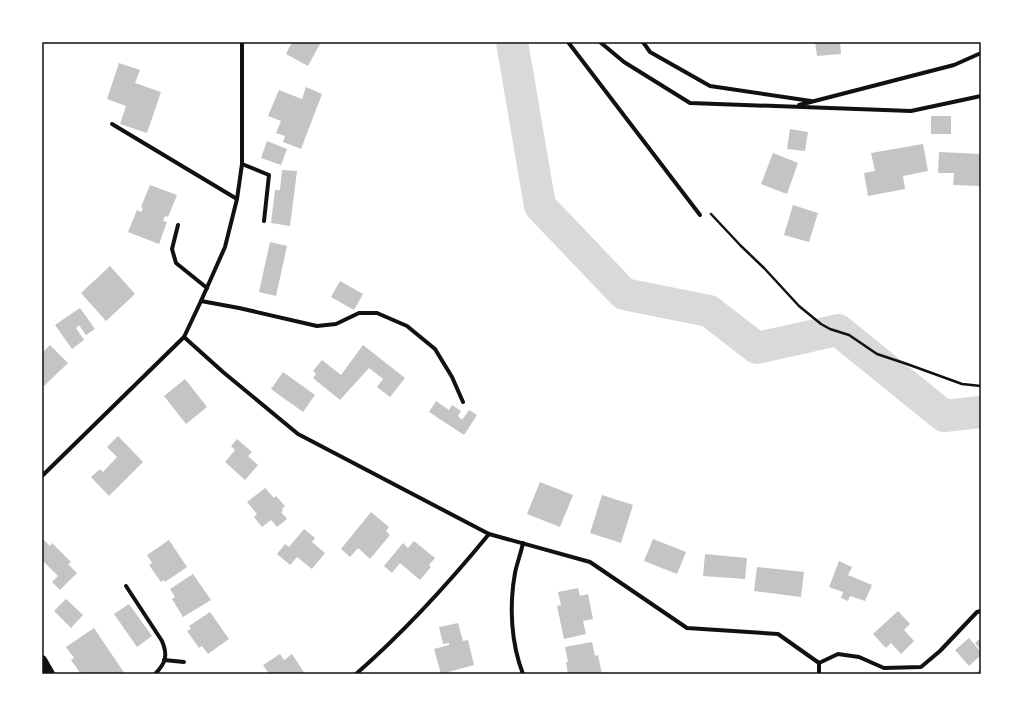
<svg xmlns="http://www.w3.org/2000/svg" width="1023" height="716" font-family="'DM Sans',sans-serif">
	<rect width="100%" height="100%" fill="#fff"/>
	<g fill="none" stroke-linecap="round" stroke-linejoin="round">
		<!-- river -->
		<polyline stroke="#d9d9d9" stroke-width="32" points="512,42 540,206 624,294 709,311 757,348 838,330 944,416 981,412"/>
	</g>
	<!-- building -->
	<g fill="#c4c4c4">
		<polygon points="292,42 321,42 308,66 286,54"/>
		<polygon points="815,42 840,42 841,54 817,56"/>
		<polygon points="119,63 140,70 135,83 161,92 147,133 120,124 126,106 107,99"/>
		<polygon points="306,87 322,94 301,149 283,142 285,136 276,133 281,121 268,116 279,90 302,99"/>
		<rect x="931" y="116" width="20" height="18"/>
		<polygon points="790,129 808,132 805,151 787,149"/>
		<polygon points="267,141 287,149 281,165 261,158"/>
		<polygon points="923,144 928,171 903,176 905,189 868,196 864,173 875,171 871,153"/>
		<polygon points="939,152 981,154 980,186 953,185 954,173 938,173"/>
		<polygon points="773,153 798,163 787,194 761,184"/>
		<polygon points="282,170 297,171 290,226 271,223 275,190 280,190"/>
		<polygon points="150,185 177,195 168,217 165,216 163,221 167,222 159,244 128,232 137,210 141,212 143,208 141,207"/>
		<polygon points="793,205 818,213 809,242 784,235"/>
		<polygon points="270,242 287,246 276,296 259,292"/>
		<polygon points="110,266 135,294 106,321 81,293"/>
		<polygon points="340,281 363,294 354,310 331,297"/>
		<polygon points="80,308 95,329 86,335 79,325 76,328 84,340 72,349 55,325"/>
		<polygon points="50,345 68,363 44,386 42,384 42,353"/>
		<polygon points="363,345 405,378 390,397 377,387 383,379 369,368 340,400 313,378 316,374 313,371 322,360 341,375"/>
		<polygon points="283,372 315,395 303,412 271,389"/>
		<polygon points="185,379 207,407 186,424 164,396"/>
		<polygon points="436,401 449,410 452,405 461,411 458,416 462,420 469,410 477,415 464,435 429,412"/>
		<polygon points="118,436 143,462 109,496 91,477 100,469 103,472 117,457 107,447"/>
		<polygon points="237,439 252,452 248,456 258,465 245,480 225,462 235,450 231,446"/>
		<polygon points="540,482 573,495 560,527 527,514"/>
		<polygon points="265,488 274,498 276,496 285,506 282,509 283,511 281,512 287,519 277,527 271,520 262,527 254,517 257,514 247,502"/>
		<polygon points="602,495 633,505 621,543 590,533"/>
		<polygon points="371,512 389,527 386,531 390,535 370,559 358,548 350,557 341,549"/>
		<polygon points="304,529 315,538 312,542 325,553 312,569 297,557 290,565 277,554 285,544 289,547"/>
		<polygon points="42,538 50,546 52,543 71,562 68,564 77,573 60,590 52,582 58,576 42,560"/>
		<polygon points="653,539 686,552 677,574 644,561"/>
		<polygon points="169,540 187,567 165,582 164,580 161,582 149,565 152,563 147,555"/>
		<polygon points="414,541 435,558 429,565 431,567 420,580 400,563 392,573 384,566 403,543 408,548"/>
		<polygon points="705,554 747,558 745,579 703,576"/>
		<polygon points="839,561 852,567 848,575 872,585 865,601 850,596 848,601 841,598 843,592 829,587"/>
		<polygon points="757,567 804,572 801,597 754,591"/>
		<polygon points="193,574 211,600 183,617 172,599 175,597 170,589"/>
		<polygon points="578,588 580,596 588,594 593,619 583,621 586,634 564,639 557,606 561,605 558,592"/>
		<polygon points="66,599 83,615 71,628 54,611"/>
		<polygon points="129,604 152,636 137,647 114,614"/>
		<polygon points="898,611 910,624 904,630 914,641 901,654 891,643 886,648 873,634"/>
		<polygon points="210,612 229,639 208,654 202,646 199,648 187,631 191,629 189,626"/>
		<polygon points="458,623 463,641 468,640 474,665 441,674 434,649 449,645 449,643 443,644 439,627"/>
		<polygon points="94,628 125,674 81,674 71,660 74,658 66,647"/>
		<polygon points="969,638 981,652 981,655 969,666 955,650"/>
		<polygon points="981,638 981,650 975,643"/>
		<polygon points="592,642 595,656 598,655 602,674 568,674 566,662 568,662 565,647"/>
		<polygon points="280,654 284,660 292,654 305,674 269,674 263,665"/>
		<polygon points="981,669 981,674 975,674"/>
	</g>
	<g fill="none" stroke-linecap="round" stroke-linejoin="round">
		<!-- path -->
		<polyline stroke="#111" stroke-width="2.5" points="711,214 741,246 764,268 799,306 821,324 830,329 849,335 877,354 907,364 962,384 981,386"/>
		<!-- minor -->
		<g stroke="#111" stroke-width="4">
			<polyline points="568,42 700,215"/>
			<polyline points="600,42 624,62 690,103 911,111 981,96"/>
			<polyline points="643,42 650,52 710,86 811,101"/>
			<polyline points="799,105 954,65 981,53"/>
			<polyline points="112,124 237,199"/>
			<polyline points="242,164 269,175 264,221"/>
			<polyline points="178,225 172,249 176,263 207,288"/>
			<polyline points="201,301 239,308 317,326 336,324 359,313 377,313 407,326 435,349 452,377 463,402"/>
			<polyline points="184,337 223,372 298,434 489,534 590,562 687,628 778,634 819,663"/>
			<polyline points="42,476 184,337 201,301 225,247 237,199 242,164 242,42"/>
			<path d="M 523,543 C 521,553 517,563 515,573 C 509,606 511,643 523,674"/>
			<path d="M 126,586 L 162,641 C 168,655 166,663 155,674"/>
			<polyline points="164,660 184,662"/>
			<polyline points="819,663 838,654 859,657 884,668 921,667 940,651 977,612 981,611"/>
			<path d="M 356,674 C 404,632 448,584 489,534"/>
			<polyline points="819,674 819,663"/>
		</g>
		<!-- primary -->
		<polyline stroke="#111" stroke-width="10" points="42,660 50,674"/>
	</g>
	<!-- border -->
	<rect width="1023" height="716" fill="none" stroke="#ffffff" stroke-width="86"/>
	<rect x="43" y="43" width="937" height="630" fill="none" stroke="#111" stroke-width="1.5"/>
</svg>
